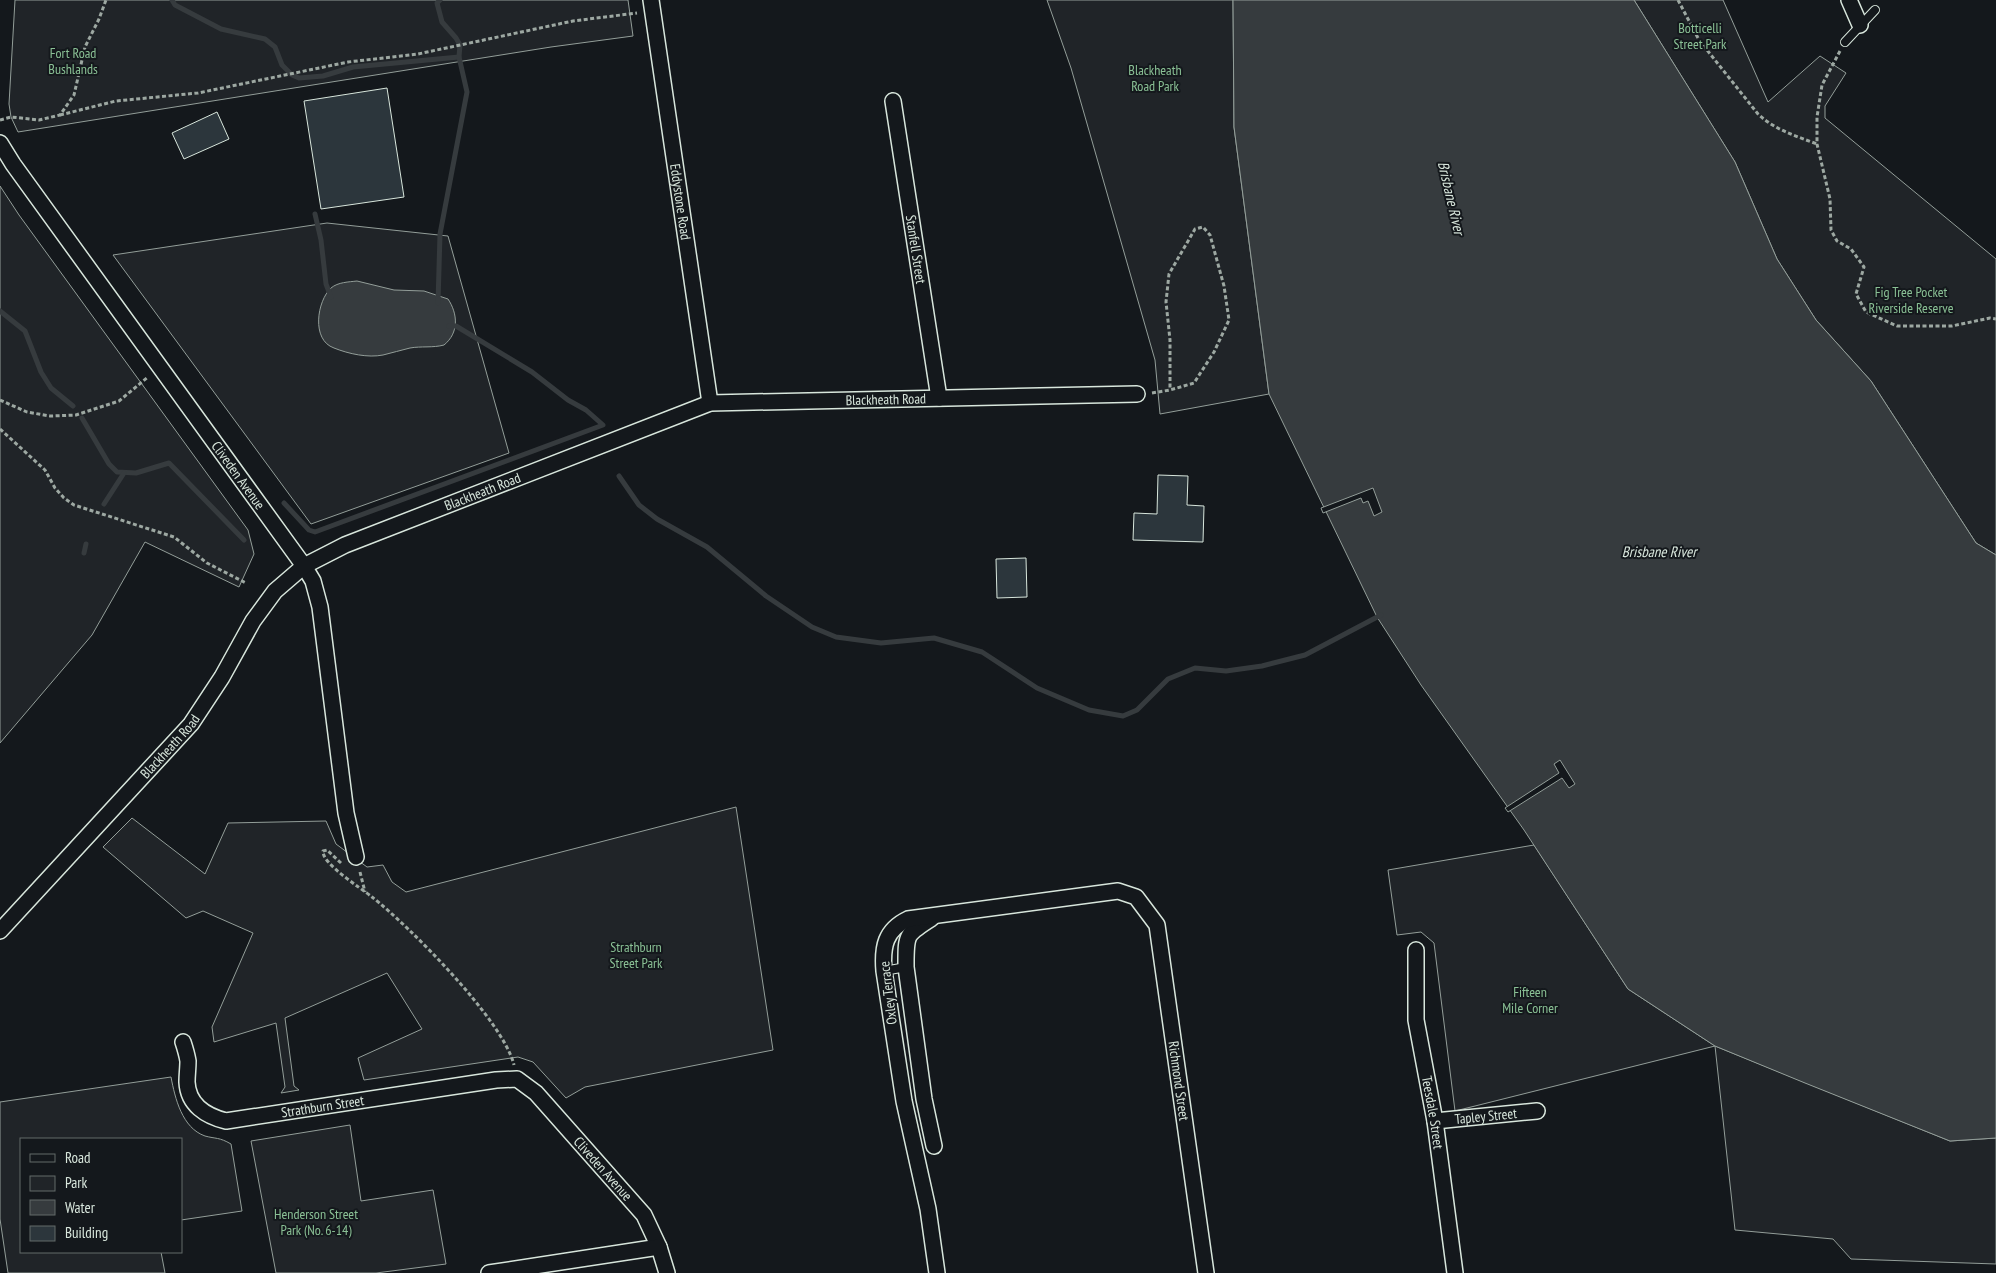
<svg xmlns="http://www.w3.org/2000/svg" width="1996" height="1273" font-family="'PT Sans Narrow',sans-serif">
	<rect width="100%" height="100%" fill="#14181c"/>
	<!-- green -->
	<g fill="#202428" stroke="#939e99">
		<polygon points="15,0 628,0 633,36 551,47 18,132 11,117 9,104"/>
		<polygon points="1047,0 1233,0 1234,127 1269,394 1160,414 1155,360 1071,68"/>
		<polygon points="1634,0 1723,0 1768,102 1820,56 1846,73 1825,106 1825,118 1996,259 1996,555 1976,543 1871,381 1816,320 1777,259 1735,162"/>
		<polygon points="0,186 19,215 248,530 254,554 239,587 145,542 92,635 0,743"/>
		<polygon points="327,223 448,236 509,453 311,524 113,255"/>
		<polygon points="736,807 773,1050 585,1087 566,1098 533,1062 518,1057 364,1080 358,1058 422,1029 387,973 285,1018 294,1086 299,1090 281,1093 285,1087 276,1023 214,1042 212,1027 253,933 203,911 186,918 103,847 132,818 205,874 228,823 326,821 336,844 367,867 383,865 392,882 406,892"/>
		<polygon points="1534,845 1628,989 1715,1046 1950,1141 1996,1138 1996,1264 1851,1259 1833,1239 1735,1230 1715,1046 1455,1111 1434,943 1421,932 1397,935 1388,870"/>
		<path d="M 171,1077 C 175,1098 182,1128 205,1136 C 216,1139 219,1137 231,1144 L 242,1211 L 181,1220 L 181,1139 L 21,1139 L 21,1252 L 161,1252 L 165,1273 L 8,1273 L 0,1219 L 0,1102 Z"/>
		<polygon points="350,1125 361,1201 433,1190 446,1264 376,1273 276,1273 251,1141"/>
	</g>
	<!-- water -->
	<g fill="#363b3e" stroke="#939e99">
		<polygon points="1233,0 1634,0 1735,162 1777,259 1816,320 1871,381 1976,543 1996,555 1996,1138 1950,1141 1805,1083 1715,1046 1628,989 1524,830 1421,685 1377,617 1269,394 1234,127"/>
		<path d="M 357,281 L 394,290 L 424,291 L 448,299 C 458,314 459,333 444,345 C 433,348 421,346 410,348 C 401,350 392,353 383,355 C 368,358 349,354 334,348 C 311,340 317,301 331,288 C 338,282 349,282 357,281 Z"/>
	</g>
	<!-- pier -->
	<g fill="#14181c" stroke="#939e99">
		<polygon points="1373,488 1382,512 1374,516 1368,501 1363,503 1361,498 1323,513 1321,508"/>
		<polygon points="1560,760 1575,784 1569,788 1562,778 1508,812 1505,808 1559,773 1554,764"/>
	</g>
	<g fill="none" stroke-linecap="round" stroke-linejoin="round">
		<!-- stream -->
		<g stroke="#363b3e" stroke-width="5">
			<polyline points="172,0 175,5 221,29 265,39 275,47 282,65 292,75 299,78 323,76 353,67 459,57"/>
			<polyline points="315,214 321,240 326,284 331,297"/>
			<polyline points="438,303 440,234 467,92 459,57 460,45 456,38 442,22 437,3 440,0"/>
			<polyline points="0,311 25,331 41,372 51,388 73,406"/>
			<polyline points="82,418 109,464 117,472 136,473 169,463 244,540"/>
			<polyline points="619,476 639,505 657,519 707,547 766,596 812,627 836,637 881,643 934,638 982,652 1037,688 1089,710 1123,716 1137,710 1168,679 1195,668 1226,671 1262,666 1305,655 1381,615"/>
			<polyline points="284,503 309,530 315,532 603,425 586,410 568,400 532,372 456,326 449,326"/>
			<polyline points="104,504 124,473"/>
			<polyline points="84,553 86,544"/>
		</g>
	</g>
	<!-- building -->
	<g fill="#2c363c" stroke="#d8e6dc">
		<polygon points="387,88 404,197 321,209 304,101"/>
		<polygon points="217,112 229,139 184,159 172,133"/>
		<polygon points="1158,475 1188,476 1187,505 1204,506 1203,542 1133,540 1134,513 1157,514"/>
		<polygon points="1026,558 1027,597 997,598 996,559"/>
	</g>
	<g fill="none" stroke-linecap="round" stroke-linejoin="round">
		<defs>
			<g id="lane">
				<polyline points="1845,42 1875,10"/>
				<polyline points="884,971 906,967"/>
			</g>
			<g id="street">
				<path id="s1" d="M 651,0 L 710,403"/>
				<polyline points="1849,0 1860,25"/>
				<path id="s2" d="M 893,101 L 939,398"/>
				<path id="s3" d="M 0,143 L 13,164 L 304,566 L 313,581 L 320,607 L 346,813 L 356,857"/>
				<path d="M 932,918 C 905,935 906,934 906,967 L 924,1099 L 934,1146"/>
				<path id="s4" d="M 0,931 L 191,724 L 222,677 L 253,621 L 275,591 L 304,566 L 345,545 L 710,403 L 1137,394"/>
				<path id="s5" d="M 1416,950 L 1416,1020 L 1435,1121 L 1455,1273"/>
				<path id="s6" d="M 183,1042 C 185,1048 187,1055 188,1061 C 188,1068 187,1075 187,1082 C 188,1105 206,1116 226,1121 L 496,1080 L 517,1079 L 536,1093 L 644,1215 L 659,1247 L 667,1273"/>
				<path id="s7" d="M 1435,1121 L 1537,1111"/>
				<polyline points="489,1273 659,1247"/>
				<path id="s8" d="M 937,1273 L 928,1209 L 904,1101 L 884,971 C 882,947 885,930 908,919 L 1118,891 L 1136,897 L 1157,925 L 1206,1273"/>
			</g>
		</defs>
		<!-- lane casing -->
		<use href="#lane" stroke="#d8e6dc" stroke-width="10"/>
		<!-- street casing -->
		<use href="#street" stroke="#d8e6dc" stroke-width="18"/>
		<!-- path -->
		<g stroke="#9da8a2" stroke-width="3" stroke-dasharray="4 2.5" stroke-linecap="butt">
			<path d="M 1678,0 L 1699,40 L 1758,114 C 1775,130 1796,136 1817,144"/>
			<polyline points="1840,51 1822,85 1817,117 1817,144 1830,199 1831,230 1837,241 1851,249 1864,267 1856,294 1866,312 1897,326 1952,326 1990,318 1996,319"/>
			<polyline points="60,115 116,101 198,93 348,62 418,54 573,21 637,13"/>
			<polyline points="0,120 11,117 39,120 60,115 74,95 85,47 99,19 106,0"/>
			<polyline points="1152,393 1170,390 1194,383 1214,352 1229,320 1224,286 1210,235 1203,227 1195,229 1169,274 1166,302 1170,340 1170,390"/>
			<polyline points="0,400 27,412 50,416 76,415 119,401 148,377"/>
			<polyline points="0,429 45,470 55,488 64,498 74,505 174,537 207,563 246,583"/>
			<path d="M 341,863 L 327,850 L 323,851 C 322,864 361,888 372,897 C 409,926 503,1020 514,1065"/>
			<polyline points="360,872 365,892"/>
		</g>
		<!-- lane -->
		<use href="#lane" stroke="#14181c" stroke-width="8"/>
		<!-- street -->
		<use href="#street" stroke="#14181c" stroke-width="15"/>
	</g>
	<g text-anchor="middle" stroke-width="4" stroke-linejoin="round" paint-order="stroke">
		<!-- park labels -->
		<g font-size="14" fill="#8ac095" stroke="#14181c">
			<text x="1700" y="33">Botticelli<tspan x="1700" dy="16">Street Park</tspan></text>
			<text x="73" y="58">Fort Road<tspan x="73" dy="16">Bushlands</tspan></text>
			<text x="1155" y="75">Blackheath<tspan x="1155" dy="16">Road Park</tspan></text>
			<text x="1911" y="297">Fig Tree Pocket<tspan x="1911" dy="16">Riverside Reserve</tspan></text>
			<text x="636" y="952">Strathburn<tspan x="636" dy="16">Street Park</tspan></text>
			<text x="1530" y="997">Fifteen<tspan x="1530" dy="16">Mile Corner</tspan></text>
			<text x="316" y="1219">Henderson Street<tspan x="316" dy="16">Park (No. 6-14)</tspan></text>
		</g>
		<!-- street labels -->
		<g font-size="14" fill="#d8e6dc" stroke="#14181c">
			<text dy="5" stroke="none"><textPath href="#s1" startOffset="204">Eddystone Road</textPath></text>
			<text dy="5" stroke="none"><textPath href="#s2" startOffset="150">Stanfell Street</textPath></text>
			<text dy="5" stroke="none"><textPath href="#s4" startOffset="1091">Blackheath Road</textPath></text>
			<text dy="5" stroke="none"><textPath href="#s3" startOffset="409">Cliveden Avenue</textPath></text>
			<text dy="5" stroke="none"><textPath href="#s4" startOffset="671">Blackheath Road</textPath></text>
			<text dy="5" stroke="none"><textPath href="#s4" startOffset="251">Blackheath Road</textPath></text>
			<text transform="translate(888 993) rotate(-97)" y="5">Oxley Terrace</text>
			<text dy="5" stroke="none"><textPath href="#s8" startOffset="792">Richmond Street</textPath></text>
			<text dy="5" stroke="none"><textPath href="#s6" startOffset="198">Strathburn Street</textPath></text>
			<text dy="5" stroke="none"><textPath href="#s5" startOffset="164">Teesdale Street</textPath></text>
			<text dy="5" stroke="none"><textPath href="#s7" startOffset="51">Tapley Street</textPath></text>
			<text dy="5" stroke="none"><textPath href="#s6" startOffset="519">Cliveden Avenue</textPath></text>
		</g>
		<!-- water labels -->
		<g font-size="15" font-style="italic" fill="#d8e6dc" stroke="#14181c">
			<text transform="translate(1451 198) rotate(77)" y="5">Brisbane River</text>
			<text x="1659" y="557">Brisbane River</text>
		</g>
	</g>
	<!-- legend -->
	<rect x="20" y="1138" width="162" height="115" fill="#14181c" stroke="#626a69"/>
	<rect x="30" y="1154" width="25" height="8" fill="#14181c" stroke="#626a69"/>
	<text x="65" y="1163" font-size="15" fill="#d8e6dc">Road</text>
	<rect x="30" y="1176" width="25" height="15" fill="#202428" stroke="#626a69"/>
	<text x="65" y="1188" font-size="15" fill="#d8e6dc">Park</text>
	<rect x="30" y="1200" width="25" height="15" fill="#363b3e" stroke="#626a69"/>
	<text x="65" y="1213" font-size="15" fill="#d8e6dc">Water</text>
	<rect x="30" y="1226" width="25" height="15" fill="#2c363c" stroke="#626a69"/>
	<text x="65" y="1238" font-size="15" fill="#d8e6dc">Building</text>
</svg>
